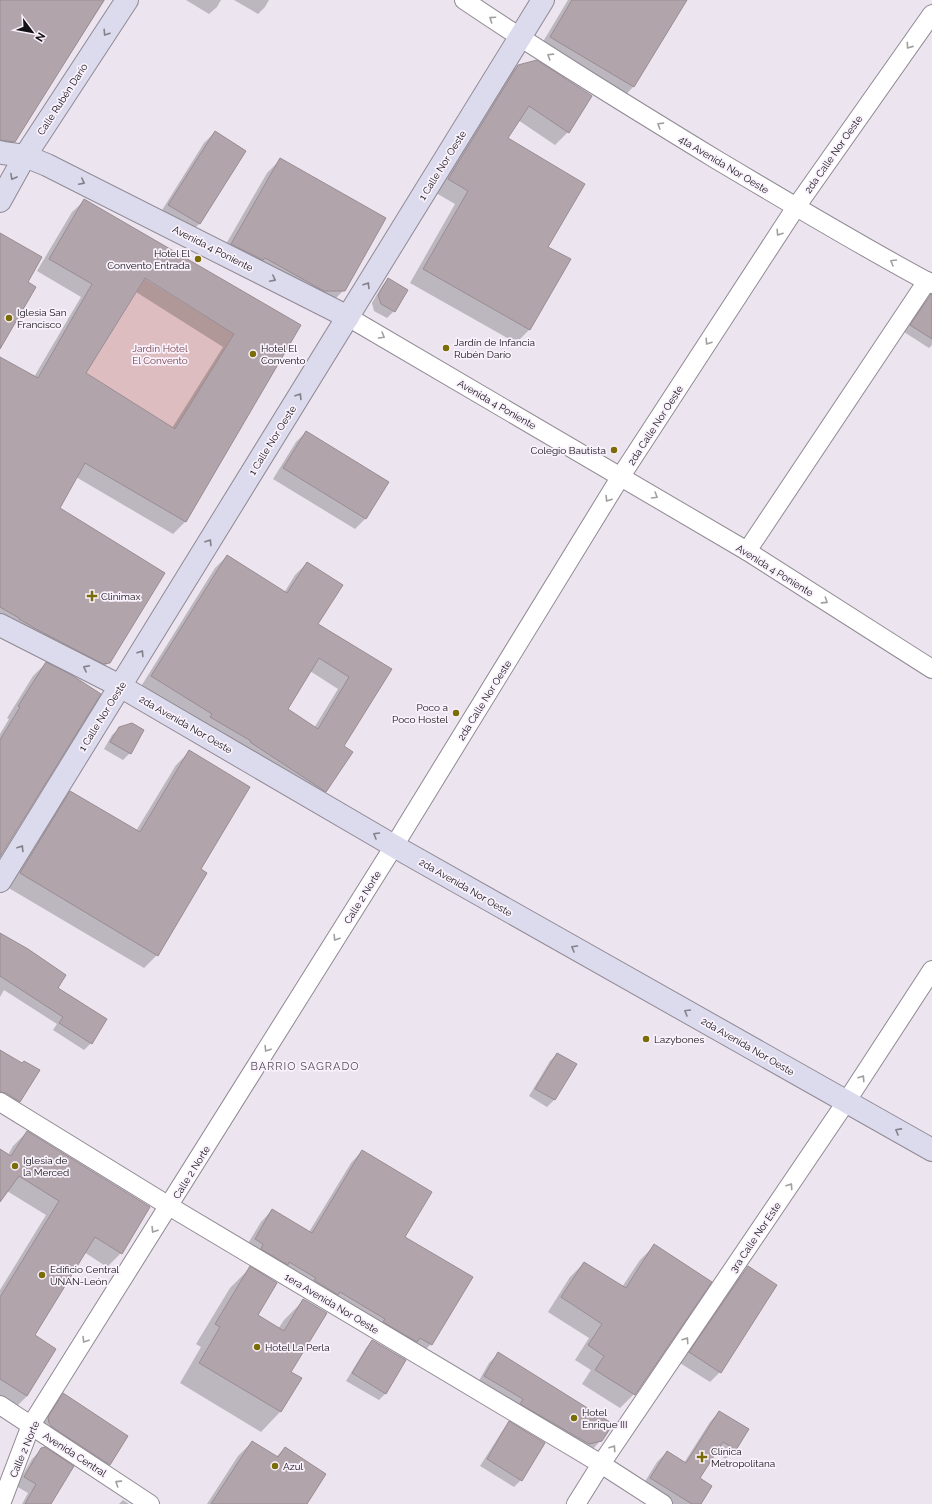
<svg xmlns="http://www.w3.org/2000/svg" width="932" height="1504" font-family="Raleway,sans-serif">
	<rect width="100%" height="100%" fill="#ece4ef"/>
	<!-- green -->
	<polygon fill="#ddbdbf" points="145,279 234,334 175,429 86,373"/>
	<!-- shadow -->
	<g fill="#0003" fill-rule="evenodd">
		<polygon points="0,0 105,0 14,141 3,152 0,152"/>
		<polygon points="186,0 221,0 217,7 209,14"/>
		<polygon points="234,0 269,0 265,7 258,14"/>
		<polygon points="568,0 686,0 633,87 621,100 538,50"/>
		<polygon points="518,65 568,132 555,145 518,120 506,138 547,247 569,260 529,330 516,343 410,283 455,204 436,193 505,79"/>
		<polygon points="215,132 245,151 199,224 189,234 159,215 204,143"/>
		<polygon points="281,159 344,290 330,304 218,258 267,173"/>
		<path d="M 85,200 L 300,326 L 186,521 L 173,534 L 76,477 L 58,509 L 109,662 L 96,675 L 0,626 L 0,358 L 34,377 L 81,297 L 37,271 L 72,212 ZM 136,292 L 223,347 L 172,428 L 85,374 Z"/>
		<polygon points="388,279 394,311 387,318 374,311 372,303 382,286"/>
		<polygon points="929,298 932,298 932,345 929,348 904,332 922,306"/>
		<polygon points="306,432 388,482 365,519 355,529 273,479 296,442"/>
		<path d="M 227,556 L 284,593 L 295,575 L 307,563 L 317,624 L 390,669 L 343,746 L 326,791 L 314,803 L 140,688 L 215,568 ZM 310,671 L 338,689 L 314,728 L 286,709 Z"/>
		<polygon points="46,663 0,855 0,734 9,719 7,718 33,676"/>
		<polygon points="120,728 130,753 123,760 104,749 112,735"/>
		<polygon points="190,751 200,869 157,955 144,968 7,887 57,806 70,792 136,831 176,765"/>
		<polygon points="0,939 56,989 91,1043 84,1050 53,1030 57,1024 4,990 0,997"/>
		<polygon points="0,1051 20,1102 13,1109 0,1101"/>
		<polygon points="557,1054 575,1065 554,1100 547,1107 529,1096 550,1061"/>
		<polygon points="27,1132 121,1253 107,1267 84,1252 33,1336 27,1396 13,1410 0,1402 0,1290 46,1215 7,1191 0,1200 0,1150 8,1155 13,1146"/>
		<polygon points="362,1151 404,1237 471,1277 431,1344 419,1356 244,1250 261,1222 272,1210 309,1232 351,1163"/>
		<polygon points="654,1246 634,1394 620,1408 582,1384 591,1370 575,1360 589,1338 548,1312 570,1277 584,1263 622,1287 640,1260"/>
		<polygon points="250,1268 256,1315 278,1329 284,1320 304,1300 290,1372 300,1378 280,1412 261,1432 180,1383 201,1347 196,1344 230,1288"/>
		<polygon points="748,1268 720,1372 710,1382 680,1363 738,1278"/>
		<polygon points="372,1341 386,1393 379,1400 346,1381 366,1348"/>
		<polygon points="498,1354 601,1440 592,1450 476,1386 489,1363"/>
		<polygon points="63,1395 109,1464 102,1471 42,1425 56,1402"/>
		<polygon points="719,1412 735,1449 726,1459 715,1453 699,1479 700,1504 667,1504 641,1488 657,1462 667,1452 684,1463 710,1422"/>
		<polygon points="509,1423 521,1480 514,1487 480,1466 503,1430"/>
		<polygon points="252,1442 276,1457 285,1448 305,1504 207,1504 238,1456"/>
		<polygon points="42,1449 49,1504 22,1504 28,1493 16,1486 32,1459"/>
		<polygon points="123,1500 129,1504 119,1504"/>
	</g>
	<!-- building -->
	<g fill="#b1a5ab" stroke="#998c93" fill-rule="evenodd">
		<polygon points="0,0 104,0 15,142 0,140"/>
		<polygon points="572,0 687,0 634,87 550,37"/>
		<polygon points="537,60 592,96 569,133 529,106 508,138 585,184 548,247 571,259 530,330 423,269 468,191 448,179 518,65"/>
		<polygon points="215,131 246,151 200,224 168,205"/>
		<polygon points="280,158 386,218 345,291 324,291 265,258 263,260 231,244"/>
		<path d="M 84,199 L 301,325 L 186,522 L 85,463 L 60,508 L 165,573 L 110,663 L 103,664 L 36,629 L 19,619 L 19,618 L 0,607 L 0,357 L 38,378 L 92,284 L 49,259 ZM 145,278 L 234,334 L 175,429 L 86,373 Z"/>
		<polygon points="0,233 42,257 28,282 36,287 0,349"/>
		<polygon points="388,278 408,290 395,312 381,304 378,295"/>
		<polygon points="931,294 932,294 932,339 910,325"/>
		<polygon points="306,431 389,482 366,519 283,468"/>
		<path d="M 227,555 L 287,593 L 307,562 L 343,585 L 318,624 L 392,669 L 344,746 L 353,752 L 326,792 L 250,742 L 251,741 L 210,717 L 212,714 L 151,676 ZM 319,658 L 349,677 L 318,729 L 288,709 Z"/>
		<polygon points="46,662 70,674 101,694 0,857 0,740 20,707 18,706"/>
		<polygon points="132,723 144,730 131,754 110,742 119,727"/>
		<polygon points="189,750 250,787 201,869 207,873 158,956 20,873 70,791 140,832"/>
		<polygon points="0,933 28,949 66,975 58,988 107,1019 92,1044 59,1023 63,1017 0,976"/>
		<polygon points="0,1050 22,1063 24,1061 40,1070 20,1102 6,1093 0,1092"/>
		<polygon points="557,1053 577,1064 555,1100 535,1089"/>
		<polygon points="27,1131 150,1207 122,1254 95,1237 35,1335 56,1349 27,1396 0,1379 0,1297 59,1201 19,1176 0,1202 0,1149 11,1156"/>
		<polygon points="362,1150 432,1192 405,1237 473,1277 432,1345 420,1338 417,1342 383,1322 385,1319 340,1292 338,1295 314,1280 316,1278 289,1262 288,1265 261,1249 263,1244 255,1239 272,1209 312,1233"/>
		<polygon points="654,1244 712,1282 635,1395 595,1370 604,1356 588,1345 602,1324 561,1297 584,1262 626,1288"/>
		<polygon points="250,1266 277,1283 258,1315 284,1331 303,1299 327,1313 291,1372 302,1378 281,1412 199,1363 220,1327 215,1324"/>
		<polygon points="748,1266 777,1285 721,1373 689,1352"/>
		<polygon points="372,1340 406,1360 386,1394 352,1373"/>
		<polygon points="498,1352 613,1424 602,1441 589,1444 520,1404 523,1399 484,1376"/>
		<polygon points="63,1393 128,1436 110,1465 52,1427 49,1423 48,1417"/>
		<polygon points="719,1411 749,1429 736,1450 723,1442 700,1478 712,1486 701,1504 692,1504 650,1478 667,1451 686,1463"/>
		<polygon points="509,1421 545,1443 522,1481 487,1459"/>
		<polygon points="252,1441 278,1457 285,1447 326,1474 307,1504 211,1504"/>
		<polygon points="45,1447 74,1466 51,1504 25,1504 36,1484 24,1477 41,1448"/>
	</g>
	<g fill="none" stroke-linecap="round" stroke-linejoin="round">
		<defs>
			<g id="street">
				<path d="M 464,0 C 547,56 632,108 717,160 C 788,202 859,245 932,284"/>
				<polyline points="348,317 747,551 932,669"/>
				<polyline points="747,551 927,281"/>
				<polyline points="0,1102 169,1206 601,1464 663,1504"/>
				<polyline points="0,1405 150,1504"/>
				<polyline points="1,1504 31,1425 394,846 621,476 796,207 932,14"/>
				<polyline points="576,1504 601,1464 846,1102 932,970"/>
			</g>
			<g id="secondary">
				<polyline points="0,152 3,153 25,156 47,165 348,317"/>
				<polyline points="0,201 25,156 127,0"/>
				<polyline points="0,625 120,686 394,846 932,1150"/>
				<polyline points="0,881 543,0"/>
			</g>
		</defs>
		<!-- street casing -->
		<use href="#street" stroke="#908993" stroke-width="20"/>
		<!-- secondary casing -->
		<use href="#secondary" stroke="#908993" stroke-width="24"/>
		<!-- street -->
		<use href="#street" stroke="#fff" stroke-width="18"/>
		<!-- secondary -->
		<use href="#secondary" stroke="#dcdaed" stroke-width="22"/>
	</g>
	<!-- one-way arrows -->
	<defs><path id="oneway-chevron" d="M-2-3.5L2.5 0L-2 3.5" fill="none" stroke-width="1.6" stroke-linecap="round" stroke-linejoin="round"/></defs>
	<g stroke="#a1a0a1">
		<use href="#oneway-chevron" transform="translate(492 19) rotate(-146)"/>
		<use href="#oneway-chevron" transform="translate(909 46) rotate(125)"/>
		<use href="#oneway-chevron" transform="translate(550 56) rotate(-148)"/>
		<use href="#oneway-chevron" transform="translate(660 125) rotate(-148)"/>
		<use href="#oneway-chevron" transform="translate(779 233) rotate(123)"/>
		<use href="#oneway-chevron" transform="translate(893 262) rotate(-150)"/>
		<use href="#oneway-chevron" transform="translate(382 336) rotate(30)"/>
		<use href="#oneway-chevron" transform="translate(708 342) rotate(123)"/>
		<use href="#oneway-chevron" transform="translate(655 496) rotate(31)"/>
		<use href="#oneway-chevron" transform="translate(608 499) rotate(122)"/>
		<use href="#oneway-chevron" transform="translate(825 601) rotate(33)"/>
		<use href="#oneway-chevron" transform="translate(336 938) rotate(122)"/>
		<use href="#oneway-chevron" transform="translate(267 1049) rotate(122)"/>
		<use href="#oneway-chevron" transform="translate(862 1078) rotate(-57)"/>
		<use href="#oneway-chevron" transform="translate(790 1186) rotate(-56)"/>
		<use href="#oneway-chevron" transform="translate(154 1230) rotate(122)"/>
		<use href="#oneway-chevron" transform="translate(85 1340) rotate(122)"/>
		<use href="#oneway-chevron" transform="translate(686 1340) rotate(-56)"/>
		<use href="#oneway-chevron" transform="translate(613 1448) rotate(-56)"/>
		<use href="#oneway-chevron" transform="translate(118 1483) rotate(-147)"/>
	</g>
	<g stroke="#82808b">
		<use href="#oneway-chevron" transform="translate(106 33) rotate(123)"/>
		<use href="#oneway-chevron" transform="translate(13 177) rotate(119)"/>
		<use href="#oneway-chevron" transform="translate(82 182) rotate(27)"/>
		<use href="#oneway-chevron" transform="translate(273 279) rotate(27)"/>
		<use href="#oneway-chevron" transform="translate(367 285) rotate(-58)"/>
		<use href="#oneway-chevron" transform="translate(299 396) rotate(-58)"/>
		<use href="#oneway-chevron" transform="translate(209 542) rotate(-58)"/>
		<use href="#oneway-chevron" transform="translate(141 653) rotate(-58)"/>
		<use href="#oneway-chevron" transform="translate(86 668) rotate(-153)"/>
		<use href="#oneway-chevron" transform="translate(376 835) rotate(-150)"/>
		<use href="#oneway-chevron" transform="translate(21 848) rotate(-58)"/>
		<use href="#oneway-chevron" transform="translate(574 948) rotate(-150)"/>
		<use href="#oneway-chevron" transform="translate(687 1012) rotate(-150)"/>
		<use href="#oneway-chevron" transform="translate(898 1131) rotate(-151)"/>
	</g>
	<!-- markers -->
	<g fill="#7a6c06" stroke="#f9f1fc" stroke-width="1.5">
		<circle cx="198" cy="259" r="4"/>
		<circle cx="9" cy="318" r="4"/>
		<circle cx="446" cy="348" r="4"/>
		<circle cx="253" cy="354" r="4"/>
		<circle cx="614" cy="450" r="4"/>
		<path d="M90 590h4v4h4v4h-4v4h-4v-4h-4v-4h4z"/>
		<circle cx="456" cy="713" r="4"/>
		<circle cx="646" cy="1039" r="4"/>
		<circle cx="15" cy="1166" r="4"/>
		<circle cx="42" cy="1275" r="4"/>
		<circle cx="257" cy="1347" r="4"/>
		<circle cx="574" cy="1418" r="4"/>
		<path d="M700 1451h4v4h4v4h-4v4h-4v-4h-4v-4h4z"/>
		<circle cx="275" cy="1466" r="4"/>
	</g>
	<g text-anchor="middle" stroke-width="3.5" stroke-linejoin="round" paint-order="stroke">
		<!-- street labels -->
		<g font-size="10" fill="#131114" stroke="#f9f1fc">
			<text transform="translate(62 99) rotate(-57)" y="4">Calle Rubén Darío</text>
			<text transform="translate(833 154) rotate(-55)" y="4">2da Calle Nor Oeste</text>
			<text transform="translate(724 164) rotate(31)" y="4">4ta Avenida Nor Oeste</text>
			<text transform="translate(442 165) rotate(-58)" y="4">1 Calle Nor Oeste</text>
			<text transform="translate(213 248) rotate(27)" y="4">Avenida 4 Poniente</text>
			<text transform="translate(497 404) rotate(30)" y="4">Avenida 4 Poniente</text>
			<text transform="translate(655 425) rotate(-57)" y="4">2da Calle Nor Oeste</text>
			<text transform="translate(272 440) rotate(-58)" y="4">1 Calle Nor Oeste</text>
			<text transform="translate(775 570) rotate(32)" y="4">Avenida 4 Poniente</text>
			<text transform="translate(484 700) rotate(-58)" y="4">2da Calle Nor Oeste</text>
			<text transform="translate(102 716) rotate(-58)" y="4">1 Calle Nor Oeste</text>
			<text transform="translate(186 724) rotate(30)" y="4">2da Avenida Nor Oeste</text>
			<text transform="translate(466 887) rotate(30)" y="4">2da Avenida Nor Oeste</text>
			<text transform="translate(362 897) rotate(-58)" y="4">Calle 2 Norte</text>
			<text transform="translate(748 1046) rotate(30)" y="4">2da Avenida Nor Oeste</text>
			<text transform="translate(191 1172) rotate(-58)" y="4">Calle 2 Norte</text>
			<text transform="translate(755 1237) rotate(-56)" y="4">3ra Calle Nor Este</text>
			<text transform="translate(332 1303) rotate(31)" y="4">1era Avenida Nor Oeste</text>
			<text transform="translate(24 1449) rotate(-67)" y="4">Calle 2 Norte</text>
			<text transform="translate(75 1454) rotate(33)" y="4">Avenida Central</text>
		</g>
		<!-- poi labels -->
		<g font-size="10" fill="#131114" stroke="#f9f1fc" text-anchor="start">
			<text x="190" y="257" text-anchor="end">Hotel El<tspan x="190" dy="12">Convento Entrada</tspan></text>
			<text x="17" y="316">Iglesia San<tspan x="17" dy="12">Francisco</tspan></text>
			<text x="454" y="346">Jardín de Infancia<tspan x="454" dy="12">Rubén Darío</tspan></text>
			<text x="261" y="352">Hotel El<tspan x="261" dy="12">Convento</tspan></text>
			<text x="606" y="454" text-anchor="end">Colegio Bautista</text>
			<text x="101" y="600">Clinimax</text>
			<text x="448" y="711" text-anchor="end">Poco a<tspan x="448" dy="12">Poco Hostel</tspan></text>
			<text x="654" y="1043">Lazybones</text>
			<text x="23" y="1164">Iglesia de<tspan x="23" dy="12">la Merced</tspan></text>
			<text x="50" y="1273">Edificio Central<tspan x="50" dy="12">UNAN-León</tspan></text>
			<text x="265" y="1351">Hotel La Perla</text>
			<text x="582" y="1416">Hotel<tspan x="582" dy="12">Enrique III</tspan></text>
			<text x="711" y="1455">Clínica<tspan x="711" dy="12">Metropolitana</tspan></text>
			<text x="283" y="1470">Azul</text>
		</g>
		<!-- park labels -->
		<g font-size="10" fill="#763f45" stroke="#f9f1fc">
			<text x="160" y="352">Jardin Hotel<tspan x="160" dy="12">El Convento</tspan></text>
		</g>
		<!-- neighbourhood labels -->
		<g font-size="11" letter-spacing="1" fill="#575059" stroke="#f9f1fc">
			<text x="305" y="1070">BARRIO SAGRADO</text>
		</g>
	</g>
	<!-- north arrow -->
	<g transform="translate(32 32) rotate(122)" stroke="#f9f1fc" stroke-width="3" paint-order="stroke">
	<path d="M0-3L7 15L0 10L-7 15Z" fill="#131114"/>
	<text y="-6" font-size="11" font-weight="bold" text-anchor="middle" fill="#131114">N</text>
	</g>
</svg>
